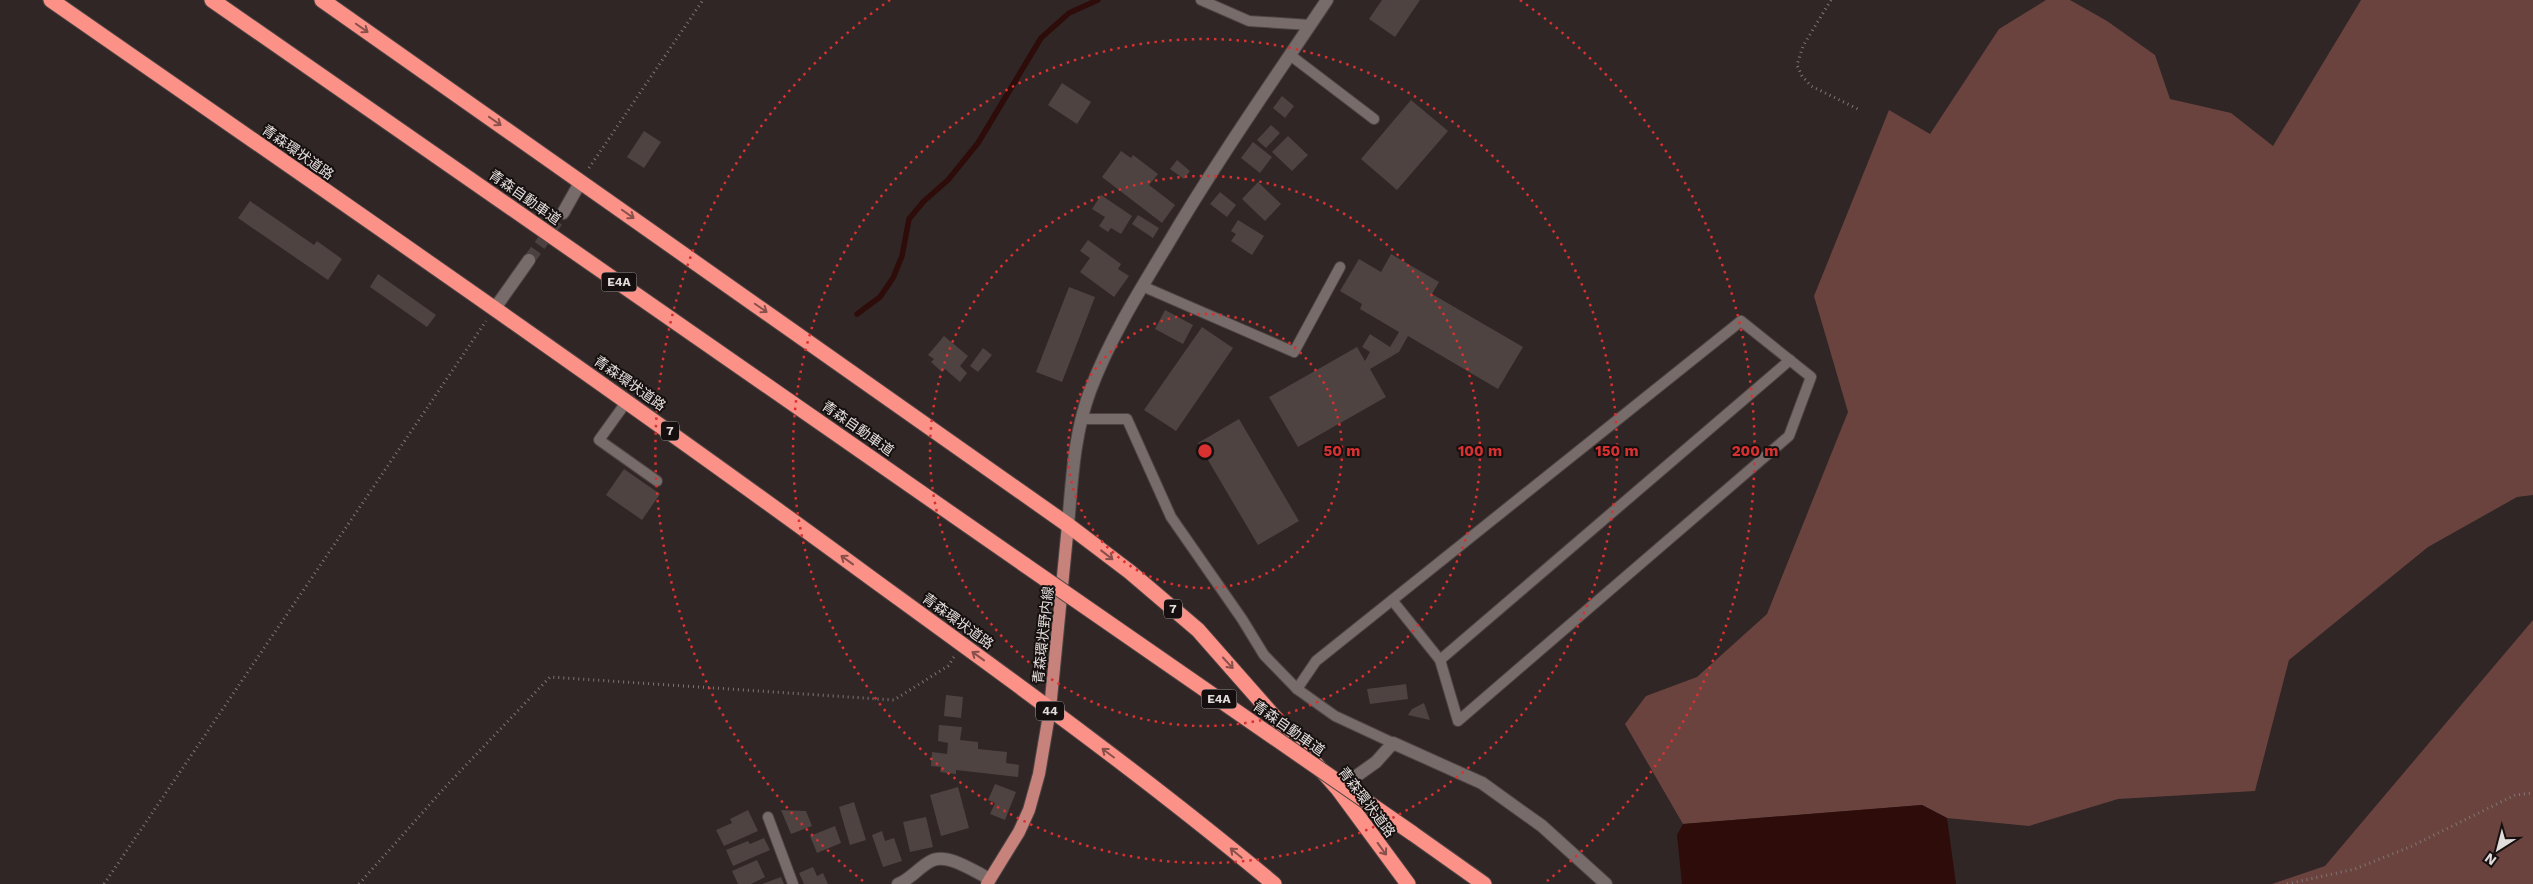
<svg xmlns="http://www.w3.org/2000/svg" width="2533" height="884" font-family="'Work Sans','Noto Sans JP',sans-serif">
	<rect width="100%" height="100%" fill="#302625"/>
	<!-- forest -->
	<g fill="#6a433f">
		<polygon points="2046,0 2070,0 2107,21 2155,55 2170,99 2231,113 2273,146 2361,0 2533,0 2533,495 2517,497 2428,547 2289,660 2255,791 2118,799 2029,826 1947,818 1922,805 1683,824 1625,724 1646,696 1697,677 1767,614 1848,412 1814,296 1889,110 1930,134 1999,29"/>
		<polygon points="2533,620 2533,884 2272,884 2325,866"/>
	</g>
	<!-- water -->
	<polygon fill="#2d0c0a" points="1922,805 1947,818 1956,884 1682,884 1677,835 1683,824"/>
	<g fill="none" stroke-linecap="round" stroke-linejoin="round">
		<!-- stream -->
		<polyline stroke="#2d0c0a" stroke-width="5.5" points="857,314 880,297 893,278 902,256 909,219 924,201 948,180 978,143 1041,38 1069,13 1098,0"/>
	</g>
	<!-- building -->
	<g fill="#4e4341">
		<polygon points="1382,0 1420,0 1395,37 1369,19"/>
		<polygon points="1062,83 1091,102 1077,124 1048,105"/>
		<polygon points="1282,96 1294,106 1285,118 1273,108"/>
		<polygon points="1411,100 1448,131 1397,190 1361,159"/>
		<polygon points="1271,125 1280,133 1266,148 1257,140"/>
		<polygon points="644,131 661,142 644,168 627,157"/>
		<polygon points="1288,136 1308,155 1292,171 1272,152"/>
		<polygon points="1253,142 1272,157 1260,173 1241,158"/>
		<polygon points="1121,151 1131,158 1133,155 1158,174 1149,185 1175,205 1162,223 1102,177"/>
		<polygon points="1177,160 1190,171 1184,179 1170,169"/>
		<polygon points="1258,182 1281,204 1265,221 1242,199"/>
		<polygon points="1220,192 1236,205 1227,217 1210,204"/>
		<polygon points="1101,195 1132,216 1121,234 1111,228 1108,232 1099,226 1105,217 1092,209"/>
		<polygon points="250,201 314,245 317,241 342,259 328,280 238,218"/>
		<polygon points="1138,215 1159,228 1153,238 1132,224"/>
		<polygon points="1238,220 1264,236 1252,255 1231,241 1236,234 1231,231"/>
		<polygon points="1088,240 1121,264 1118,269 1129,276 1114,297 1080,272 1090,258 1080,251"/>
		<polygon points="1391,254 1439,282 1432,294 1523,347 1498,389 1408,336 1399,352 1370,369 1386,397 1298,447 1269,397 1357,347 1365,361 1370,352 1362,347 1370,334 1390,347 1399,332 1360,309 1362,304 1340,291 1359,259 1381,272"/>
		<polygon points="378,274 436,315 427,327 370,287"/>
		<polygon points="1069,287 1095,297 1062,382 1036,372"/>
		<polygon points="1165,310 1193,325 1183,344 1155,329"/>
		<polygon points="1202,327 1233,348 1176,431 1144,410"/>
		<polygon points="944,336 968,356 960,366 967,373 960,382 945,369 942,372 931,362 934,359 928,355"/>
		<polygon points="983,348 992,355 978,372 970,366"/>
		<polygon points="1239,419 1299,521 1258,545 1198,443"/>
		<polygon points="624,469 660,494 642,520 606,495"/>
		<polygon points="1406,684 1408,699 1370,704 1367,689"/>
		<polygon points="946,695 963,697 961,718 944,716"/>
		<polygon points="1424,703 1430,720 1408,715 1412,709"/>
		<polygon points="939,725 962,727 960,740 978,742 978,749 1007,752 1006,763 1019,765 1018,777 956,770 956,774 940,772 941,767 931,766 932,752 947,754 948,743 938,741"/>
		<polygon points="995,784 1016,792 1005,820 990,814 995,803 988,800"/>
		<polygon points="958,787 969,828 941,836 930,795"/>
		<polygon points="854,802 866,840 850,845 839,807"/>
		<polygon points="748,810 758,831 724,846 716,830 732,823 730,819"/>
		<polygon points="781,810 806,811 812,826 791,834"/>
		<polygon points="926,817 933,847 910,852 903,822"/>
		<polygon points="835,826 841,843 817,853 810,836"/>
		<polygon points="882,831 885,841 894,838 902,861 883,867 872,835"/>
		<polygon points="764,838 770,850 733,866 726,850 748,841 750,844"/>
		<polygon points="757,860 765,877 751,884 738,884 732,871"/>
		<polygon points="813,867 817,876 823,873 828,884 804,884 799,873"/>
		<polygon points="781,877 784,884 762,884"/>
	</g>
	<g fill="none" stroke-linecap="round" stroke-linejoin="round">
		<!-- street-tunnel -->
		<polyline stroke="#4b4140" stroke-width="12" stroke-dasharray="12 6" stroke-linecap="butt" points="529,260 563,213"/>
		<defs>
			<g id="lane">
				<polyline points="1201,0 1249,21 1310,25"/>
				<polyline points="1290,55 1374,119"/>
				<polyline points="1142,286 1294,352 1340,267"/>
				<polyline points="627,401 599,440 657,481"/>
				<polyline points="1082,419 1127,419 1171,517 1242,619 1264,655 1297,689 1335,716 1393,743"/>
				<polyline points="1440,660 1790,360"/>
				<polyline points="1297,689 1316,661 1741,321 1811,377 1789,436 1458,721 1440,660 1392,600"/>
				<polyline points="768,817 793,884"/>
			</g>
			<g id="street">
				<polyline points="563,213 581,181"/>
				<polyline points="495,308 529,260"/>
				<polyline points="1338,789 1376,762 1393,743 1482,783 1542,826 1606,884"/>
				<path d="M 898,884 C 911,879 919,867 931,861 C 947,852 975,872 990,879"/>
			</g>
			<path id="secondary" d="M 1068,525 C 1072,480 1074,434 1090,391 C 1109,340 1138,293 1166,247 C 1216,162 1272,82 1327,0"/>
			<polyline id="primary" points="987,884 1019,832 1029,810 1039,774 1050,709 1068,525"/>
			<g id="highway">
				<path d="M 51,0 C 327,192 604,382 875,581 C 1010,679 1146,777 1274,884"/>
				<polyline points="212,0 1025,565"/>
				<polyline points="322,0 1068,525 1130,572 1198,630 1338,789 1408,884"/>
				<polyline points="1412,833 1484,884"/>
			</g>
		</defs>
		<!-- lane casing -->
		<use href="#lane" stroke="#4d4443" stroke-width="12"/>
		<!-- street casing -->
		<use href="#street" stroke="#4d4443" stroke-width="14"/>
		<!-- secondary casing -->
		<use href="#secondary" stroke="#4d4443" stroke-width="14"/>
		<!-- primary casing -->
		<use href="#primary" stroke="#4d4443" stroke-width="14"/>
		<!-- highway casing -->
		<use href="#highway" stroke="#4d4443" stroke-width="17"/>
		<!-- path -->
		<g stroke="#7f7776" stroke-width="3" stroke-dasharray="1 4" stroke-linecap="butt">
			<polyline points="1831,0 1803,46 1797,65 1802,76 1811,86 1860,110"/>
			<polyline points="589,168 703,0"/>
			<polyline points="104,884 486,321"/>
			<polyline points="359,884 448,784 550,677 894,700 948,666 954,657"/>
			<polyline points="2287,884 2355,869 2412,846 2515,795 2533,793"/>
		</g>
		<!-- lane -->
		<use href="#lane" stroke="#786c6b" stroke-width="10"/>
		<!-- street -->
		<use href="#street" stroke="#786c6b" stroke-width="12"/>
		<!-- secondary -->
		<use href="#secondary" stroke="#786c6b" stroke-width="12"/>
		<!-- primary -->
		<use href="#primary" stroke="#c7827c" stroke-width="12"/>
		<!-- highway -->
		<use href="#highway" stroke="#fc9187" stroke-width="15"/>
		<defs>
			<polyline id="highway-bridge" points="1025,565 1412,833"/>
		</defs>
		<!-- highway-bridge casing -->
		<use href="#highway-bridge" stroke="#4d4443" stroke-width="17" stroke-linecap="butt"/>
		<!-- highway-bridge -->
		<use href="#highway-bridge" stroke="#fc9187" stroke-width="15"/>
	</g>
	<!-- one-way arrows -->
	<defs><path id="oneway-shaft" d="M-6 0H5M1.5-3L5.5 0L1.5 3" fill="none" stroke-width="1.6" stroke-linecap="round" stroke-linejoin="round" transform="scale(1.25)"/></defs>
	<g stroke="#88504b">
		<use href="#oneway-shaft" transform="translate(362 28) rotate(35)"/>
		<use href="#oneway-shaft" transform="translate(495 121) rotate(35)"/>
		<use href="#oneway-shaft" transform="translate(628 214) rotate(35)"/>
		<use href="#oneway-shaft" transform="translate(761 308) rotate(35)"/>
		<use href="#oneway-shaft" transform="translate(1107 555) rotate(38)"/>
		<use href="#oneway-shaft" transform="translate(847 560) rotate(-144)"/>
		<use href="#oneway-shaft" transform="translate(978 656) rotate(-144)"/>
		<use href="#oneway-shaft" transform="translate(1228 663) rotate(47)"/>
		<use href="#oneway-shaft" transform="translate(1108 753) rotate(-143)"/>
		<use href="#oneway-shaft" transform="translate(1382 849) rotate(54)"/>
		<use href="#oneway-shaft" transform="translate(1236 853) rotate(-140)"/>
	</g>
	<!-- distance rings -->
	<g fill="none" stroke="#d73131" stroke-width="2.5" stroke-dasharray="2.5 5">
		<circle cx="1205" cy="451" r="137"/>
		<circle cx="1205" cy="451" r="275"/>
		<circle cx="1205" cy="451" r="412"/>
		<path d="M863 881A550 550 0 0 1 890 0M1520 0A550 550 0 0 1 1547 881"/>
	</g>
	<g text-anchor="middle" stroke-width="4" stroke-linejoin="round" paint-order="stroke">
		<!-- shield labels -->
		<g fill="#15100f" stroke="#a49f9e" stroke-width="1">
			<rect x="601.5" y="272.5" width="35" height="19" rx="4"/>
			<rect x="661" y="421.5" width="18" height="19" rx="4"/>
			<rect x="1164" y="599.5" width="18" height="19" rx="4"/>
			<rect x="1201.5" y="689.5" width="35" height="19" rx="4"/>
			<rect x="1036" y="701.5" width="28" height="19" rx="4"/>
		</g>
		<g font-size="12" font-weight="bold" fill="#e2dcdb">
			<text x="619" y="286">E4A</text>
			<text x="670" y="435">7</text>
			<text x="1173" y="613">7</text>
			<text x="1219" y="703">E4A</text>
			<text x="1050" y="715">44</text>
		</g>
		<!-- street labels -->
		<g font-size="14" fill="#e2dcdb" stroke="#15100f">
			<text transform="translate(298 152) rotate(35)" y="5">青森環状道路</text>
			<text transform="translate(525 197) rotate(35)" y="5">青森自動車道</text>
			<text transform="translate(630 383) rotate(35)" y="5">青森環状道路</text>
			<text transform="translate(858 428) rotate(35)" y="5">青森自動車道</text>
			<text transform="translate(958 621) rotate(36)" y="5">青森環状道路</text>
			<text transform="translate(1043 635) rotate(-84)" y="5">青森環状野内線</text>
			<text transform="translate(1289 728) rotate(35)" y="5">青森自動車道</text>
			<text transform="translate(1367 802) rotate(53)" y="5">青森環状道路</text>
		</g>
	</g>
	<circle cx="1205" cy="451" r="8" fill="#d73131" stroke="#15100f" stroke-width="2.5"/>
	<g font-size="15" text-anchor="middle" font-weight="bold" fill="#d73131" stroke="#15100f" stroke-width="4" stroke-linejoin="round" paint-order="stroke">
		<text x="1342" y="456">50 m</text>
		<text x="1480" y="456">100 m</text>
		<text x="1617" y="456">150 m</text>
		<text x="1755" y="456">200 m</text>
	</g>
	<!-- north arrow -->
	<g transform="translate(2498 849) rotate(216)" stroke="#15100f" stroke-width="4" paint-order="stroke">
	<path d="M0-4L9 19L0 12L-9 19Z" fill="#e2dcdb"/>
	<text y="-8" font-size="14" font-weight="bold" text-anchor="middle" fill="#e2dcdb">N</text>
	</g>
</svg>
